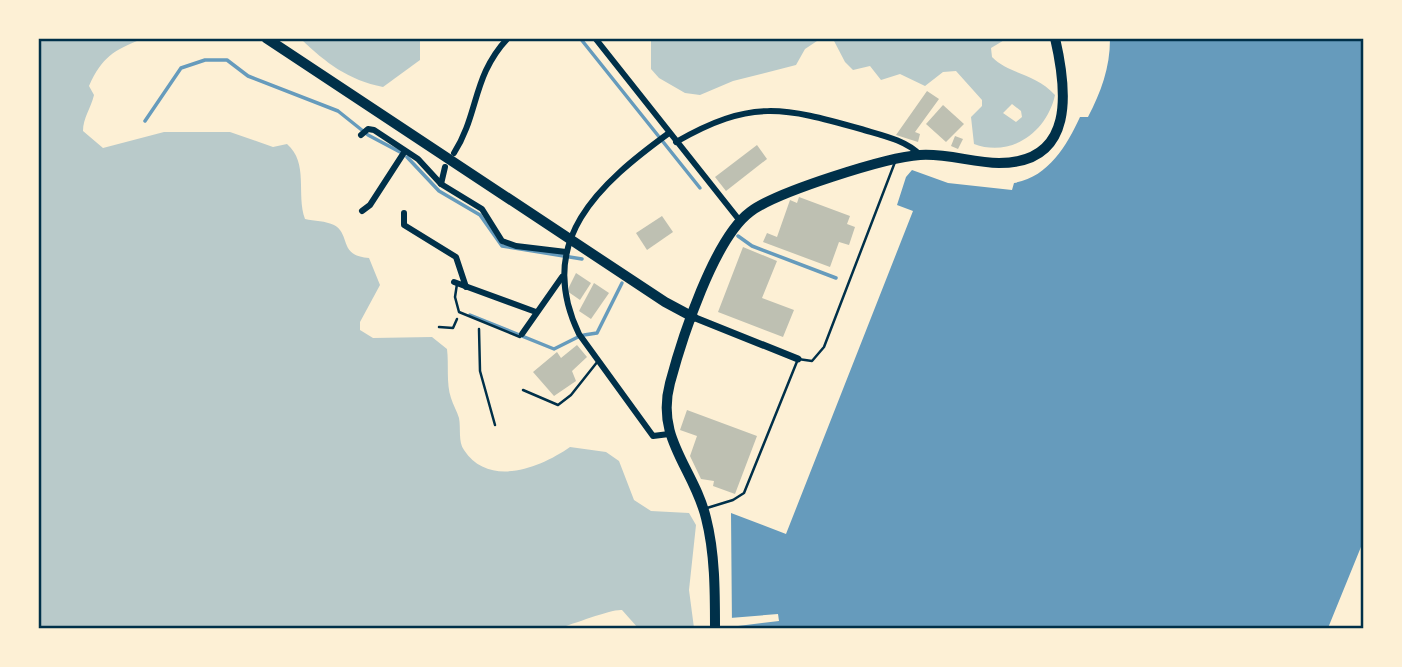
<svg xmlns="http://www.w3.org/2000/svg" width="1402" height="667" font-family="'Exo 2',sans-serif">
	<rect width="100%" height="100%" fill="#fdf0d5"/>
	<!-- green -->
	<g fill="#b9caca" fill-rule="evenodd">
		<path d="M 38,39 L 142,39 C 114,50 102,57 89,86 L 94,95 C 91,108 83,118 83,131 L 103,148 L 164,132 L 230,132 L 273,147 L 287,144 C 309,163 296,194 305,219 C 314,221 326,221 334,225 C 351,234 338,256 369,258 L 380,285 L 360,322 L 360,330 L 373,338 L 432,337 L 447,349 C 449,365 446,383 451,398 C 453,405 457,411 459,418 C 461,428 458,442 464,450 C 489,488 540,468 570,447 L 606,452 L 619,461 L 634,500 L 651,511 L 689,513 L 696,525 L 689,590 L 694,628 L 638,628 L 622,610 C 611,609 574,624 559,628 L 39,628 Z"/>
		<path d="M 301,39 L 420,39 L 420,60 L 383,87 C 348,80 326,63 301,39 Z"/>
		<polygon points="651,39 651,38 820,39 805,49 796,65 733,81 700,95 685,93 659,78 651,69"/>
		<path d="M 833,39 L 1006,39 L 991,48 L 992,57 C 1010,75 1035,73 1055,95 C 1047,132 1011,158 974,144 L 971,117 L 982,106 L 982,100 L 956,71 L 943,72 L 925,86 L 900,74 L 881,80 L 870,66 L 853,70 L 845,62 ZM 1012,104 L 1021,111 L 1022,117 L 1016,122 L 1003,113 Z"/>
	</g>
	<!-- water -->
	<path fill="#669bbc" d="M 1110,39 L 1363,39 L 1363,542 L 1328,628 L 732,628 L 731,513 L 786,534 L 913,211 L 897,205 L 906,177 L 912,170 L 948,183 L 1012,190 L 1014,183 C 1048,177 1066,147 1080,117 L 1088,117 C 1101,92 1110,68 1110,39 Z"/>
	<!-- pier -->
	<polygon fill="#fdf0d5" points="778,614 779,621 730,627 730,618"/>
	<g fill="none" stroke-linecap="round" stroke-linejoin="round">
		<!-- stream -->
		<g stroke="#669bbc" stroke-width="3.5">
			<polyline points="580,38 700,188"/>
			<polyline points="145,121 181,68 205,60 227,60 248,76 338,111 368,135 400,152"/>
			<polyline points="407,157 439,191 480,215 502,246 582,259"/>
			<polyline points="738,236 752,246 836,278"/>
			<polyline points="470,315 554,349 578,337"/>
			<polyline points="584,335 597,333 622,283"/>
		</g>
	</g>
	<!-- building -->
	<g fill="#bec0b2">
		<polygon points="927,91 939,99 915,132 920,134 918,142 896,135"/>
		<polygon points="943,105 964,124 946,142 926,124"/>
		<polygon points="955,136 963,139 958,149 951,146"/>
		<polygon points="757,145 767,159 726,191 715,177"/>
		<polygon points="799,197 850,216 847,224 855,227 849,245 839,242 830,267 763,242 767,233 777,237 790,200 797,203"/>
		<polygon points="662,216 673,232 647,250 636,233"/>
		<polygon points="743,247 777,261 762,298 794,310 783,337 718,312"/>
		<polygon points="576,273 591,283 580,300 567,291"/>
		<polygon points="594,283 609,293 591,319 579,311"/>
		<polygon points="577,345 587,357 572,371 576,381 554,396 533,372 557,352 561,358"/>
		<polygon points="687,410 757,436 735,494 713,486 714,481 701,479 690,456 697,436 680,430"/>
	</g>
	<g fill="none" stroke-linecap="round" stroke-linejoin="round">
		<!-- path -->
		<g stroke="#003049" stroke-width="2.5">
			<polyline points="439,327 453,328 457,319"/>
			<polyline points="479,329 480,371 495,425"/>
		</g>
		<!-- service -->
		<g stroke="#003049" stroke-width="2.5">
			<polyline points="457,284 455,297 459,312 520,337"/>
			<polyline points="523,390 558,405 571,395 598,361"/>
			<polyline points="707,508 733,500 744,493 798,359 812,361 824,347 895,162"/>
		</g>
		<!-- minor -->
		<g stroke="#003049" stroke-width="6">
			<polyline points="595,38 740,221"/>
			<polyline points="361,135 368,129 374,130 418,159 441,184 482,209 502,241 516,246 566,252"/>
			<path d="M 676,142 C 751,99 783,107 861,129 C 881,135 906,140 920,155"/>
			<path d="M 454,153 C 479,114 472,76 508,38"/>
			<polyline points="441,184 445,167"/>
			<polyline points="362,211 370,205 405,151"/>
			<polyline points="404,213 404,225 456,257 466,287"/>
			<polyline points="454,282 536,312"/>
			<polyline points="522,334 562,277"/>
			<path d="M 669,434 L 653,436 L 579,334 C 534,241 599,184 669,133"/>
		</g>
		<!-- tertiary -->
		<polyline stroke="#003049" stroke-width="7" points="693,317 798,359"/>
		<!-- trunk -->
		<g stroke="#003049" stroke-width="10">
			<polyline points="266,38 665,302 693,317"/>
			<path d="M 715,628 C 715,592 715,553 706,518 C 694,468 655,439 670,383 C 682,338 714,239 750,212 C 776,192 887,157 920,155 C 947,153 973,163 999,163 C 1076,163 1067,90 1055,38"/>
		</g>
	</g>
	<!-- border -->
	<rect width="1402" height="667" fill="none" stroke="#fdf0d5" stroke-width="80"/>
	<rect x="40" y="40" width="1322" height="587" fill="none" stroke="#003049" stroke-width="2.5"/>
</svg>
